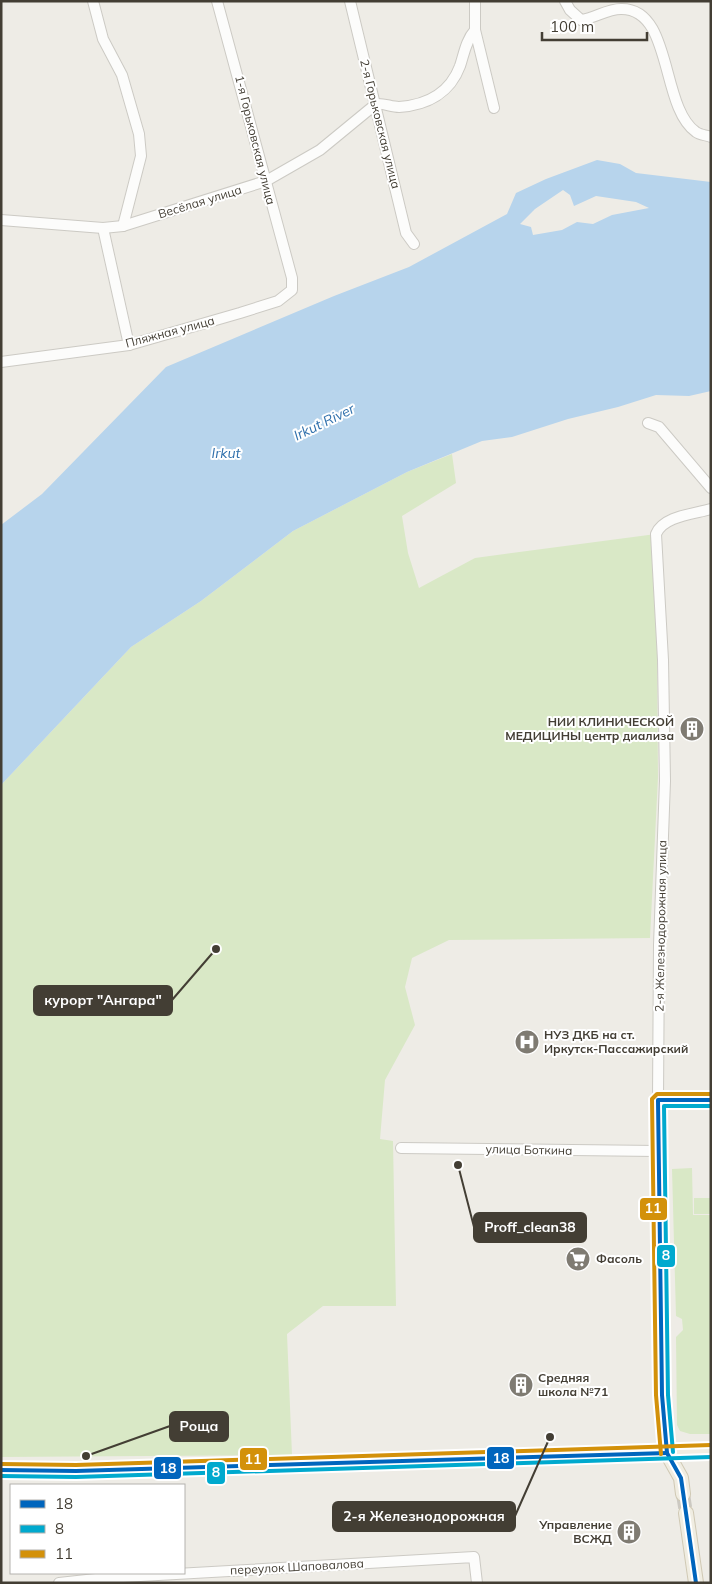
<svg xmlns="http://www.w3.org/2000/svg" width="712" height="1584" font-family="Mulish,sans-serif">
	<rect width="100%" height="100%" fill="#eeece6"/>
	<!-- green -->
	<g fill="#d9e8c6">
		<polygon points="452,454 456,483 402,516 408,553 419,588 475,558 656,534 658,777 650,938 449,940 412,958 405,987 415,1025 385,1080 380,1139 393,1141 396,1306 323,1306 287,1334 292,1455 1,1457 1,785 131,647 201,601 293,531 407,472"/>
		<polygon points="692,1168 693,1215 711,1215 711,1434 690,1434 680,1431 677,1425 676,1337 683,1330 682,1319 676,1316 672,1169"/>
		<rect x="694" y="1198" width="17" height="16"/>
	</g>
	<!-- water -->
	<path fill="#b7d4ec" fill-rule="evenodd" d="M 597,160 L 620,164 L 636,173 L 711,182 L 711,391 L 689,396 L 656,395 L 618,407 L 568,419 L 512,437 L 482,441 L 407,472 L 293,531 L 201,601 L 131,647 L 1,785 L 1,525 L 42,494 L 166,367 L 334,296 L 409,267 L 507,214 L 516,193 L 546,179 ZM 563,190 L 570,195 L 574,206 L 596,196 L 636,202 L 649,208 L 612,215 L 593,224 L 577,222 L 562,230 L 533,235 L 531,227 L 520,224 L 535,209 Z"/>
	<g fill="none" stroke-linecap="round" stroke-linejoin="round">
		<!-- major-tunnel -->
		<polyline stroke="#ccc9c2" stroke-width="14" stroke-dasharray="14 7" stroke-linecap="butt" points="683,1494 686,1513"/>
		<defs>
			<g id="minor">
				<polyline points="93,1 103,39 122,75 139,134 141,156 123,226"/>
				<polyline points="350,1 406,233 414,244"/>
				<polyline points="475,1 475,30 494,108"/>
				<path d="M 565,1 L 570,10 L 581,20 C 595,18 607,9 621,9 C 673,8 660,107 696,132 C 700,135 706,135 711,137"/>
				<path d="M 1,220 L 103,228 L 123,226 L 266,181 L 320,150 L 376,104 C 384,103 391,107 399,107 C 427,105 450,93 460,66 C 464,54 466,40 475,30"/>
				<polyline points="103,228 129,345"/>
				<polyline points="1,362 129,345 240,313 278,301 292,290 292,278 217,1"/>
				<polyline points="648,423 659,427 711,488"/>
				<path d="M 658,1100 L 659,945 L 665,781 L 663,660 L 656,534 C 663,516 694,514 711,509"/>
				<polyline points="401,1148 657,1151"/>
				<polyline points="59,1583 105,1578 474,1557 477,1583"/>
			</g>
			<g id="major">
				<polyline points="1,1470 76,1471 711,1451"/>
				<polyline points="683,1494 681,1478 667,1453 662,1395 658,1100 711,1100"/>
				<polyline points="686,1513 696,1583"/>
			</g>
		</defs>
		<!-- minor casing -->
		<use href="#minor" stroke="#cccac4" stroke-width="12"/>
		<!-- major casing -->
		<use href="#major" stroke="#d0c9b4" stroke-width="16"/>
		<!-- minor -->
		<use href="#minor" stroke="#fcfcfb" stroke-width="10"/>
		<!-- major -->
		<use href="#major" stroke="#f0ede2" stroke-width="14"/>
		<defs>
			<g id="bus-1">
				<polyline points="1,1470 76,1471 667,1453"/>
				<polyline points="696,1583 681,1478 667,1453 662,1395 658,1100 711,1100"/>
			</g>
			<g id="bus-2">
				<polyline points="673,1452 668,1395 664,1106 711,1106"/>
				<polyline points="1,1476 76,1477 711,1457"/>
			</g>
			<g id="bus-3">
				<polyline points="661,1454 656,1395 652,1099 657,1094 711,1094"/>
				<polyline points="1,1464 76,1465 711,1445"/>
			</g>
		</defs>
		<!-- bus-1 casing -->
		<use href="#bus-1" stroke="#fff" stroke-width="8"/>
		<!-- bus-2 casing -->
		<use href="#bus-2" stroke="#fff" stroke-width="8"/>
		<!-- bus-3 casing -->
		<use href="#bus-3" stroke="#fff" stroke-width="8"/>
		<!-- bus-1 -->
		<use href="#bus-1" stroke="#0065bd" stroke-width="4"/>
		<!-- bus-2 -->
		<use href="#bus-2" stroke="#00a9ce" stroke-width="4"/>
		<!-- bus-3 -->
		<use href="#bus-3" stroke="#d3910a" stroke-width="4"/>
	</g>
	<!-- icons -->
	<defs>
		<symbol id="building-disc" viewBox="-11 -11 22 22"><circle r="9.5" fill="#7f7b72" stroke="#fff"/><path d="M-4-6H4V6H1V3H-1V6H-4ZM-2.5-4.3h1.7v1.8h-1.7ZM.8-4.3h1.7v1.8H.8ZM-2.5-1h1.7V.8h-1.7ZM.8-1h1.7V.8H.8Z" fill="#fff"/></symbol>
		<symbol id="hospital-disc" viewBox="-11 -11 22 22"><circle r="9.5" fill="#7f7b72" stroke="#fff"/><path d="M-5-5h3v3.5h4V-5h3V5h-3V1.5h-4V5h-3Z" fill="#fff"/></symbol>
		<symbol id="supermarket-disc" viewBox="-11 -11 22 22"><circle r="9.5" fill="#7f7b72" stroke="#fff"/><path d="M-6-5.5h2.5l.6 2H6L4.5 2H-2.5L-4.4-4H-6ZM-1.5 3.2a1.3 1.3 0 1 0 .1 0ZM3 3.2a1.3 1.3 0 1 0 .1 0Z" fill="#fff"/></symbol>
	</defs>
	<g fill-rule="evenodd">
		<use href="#building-disc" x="678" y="715" width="28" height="28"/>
		<use href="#hospital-disc" x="513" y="1028" width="28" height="28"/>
		<use href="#supermarket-disc" x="564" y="1245" width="28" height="28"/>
		<use href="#building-disc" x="507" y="1371" width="28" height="28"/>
		<use href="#building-disc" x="615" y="1518" width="28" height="28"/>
	</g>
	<g text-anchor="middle" stroke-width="4" stroke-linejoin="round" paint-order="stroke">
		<!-- street labels -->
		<g font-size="12" fill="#433e34" stroke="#fff">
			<text transform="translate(380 124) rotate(76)" y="4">2-я Горьковская улица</text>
			<text transform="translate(255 140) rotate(76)" y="4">1-я Горьковская улица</text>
			<text transform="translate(200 202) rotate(-17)" y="4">Весёлая улица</text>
			<text transform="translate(170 332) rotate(-15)" y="4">Пляжная улица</text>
			<text transform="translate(661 926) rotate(-89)" y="4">2-я Железнодорожная улица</text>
			<text transform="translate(529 1150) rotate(1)" y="4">улица Боткина</text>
			<text transform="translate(297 1567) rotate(-3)" y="4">переулок Шаповалова</text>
		</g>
		<!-- poi labels -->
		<g font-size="12" font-weight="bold" fill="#433e34" stroke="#fff" text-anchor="start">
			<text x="674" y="726" text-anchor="end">НИИ КЛИНИЧЕСКОЙ<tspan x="674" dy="14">МЕДИЦИНЫ центр диализа</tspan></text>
			<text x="544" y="1039">НУЗ ДКБ на ст.<tspan x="544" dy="14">Иркутск-Пассажирский</tspan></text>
			<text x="596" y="1263">Фасоль</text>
			<text x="538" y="1382">Средняя<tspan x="538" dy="14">школа №71</tspan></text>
			<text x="612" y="1529" text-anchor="end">Управление<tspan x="612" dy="14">ВСЖД</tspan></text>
		</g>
		<!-- water labels -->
		<g font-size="14" font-style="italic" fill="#3070ac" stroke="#fff">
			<text transform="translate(324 422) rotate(-26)" y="5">Irkut River</text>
			<text x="226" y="458">Irkut</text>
		</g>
	</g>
	<!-- callouts -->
	<path fill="none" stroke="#433e34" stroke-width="2" d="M216 949L172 1000M458 1165L474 1227M86 1456L170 1426M550 1437L515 1516"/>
	<g fill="#433e34" stroke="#fff" stroke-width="2">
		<circle cx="216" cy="949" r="5"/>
		<circle cx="458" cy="1165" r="5"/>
		<circle cx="86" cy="1456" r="5"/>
		<circle cx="550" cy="1437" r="5"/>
	</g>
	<g fill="#433e34" stroke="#433e34" stroke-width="2">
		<rect x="34" y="986" width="138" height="29" rx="5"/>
		<rect x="474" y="1213" width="112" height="29" rx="5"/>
		<rect x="170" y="1412" width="58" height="29" rx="5"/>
		<rect x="333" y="1502" width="182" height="29" rx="5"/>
	</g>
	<g font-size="14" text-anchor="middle" font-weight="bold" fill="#fff">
		<text x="103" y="1005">курорт "Ангара"</text>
		<text x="530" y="1232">Proff_clean38</text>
		<text x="199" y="1431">Роща</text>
		<text x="424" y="1521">2-я Железнодорожная</text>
	</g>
	<g stroke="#fff" stroke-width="2">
		<rect x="639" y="1197" width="29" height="24" rx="5" fill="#d3910a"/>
		<rect x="656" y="1244" width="20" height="24" rx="5" fill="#00a9ce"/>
		<rect x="486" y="1446" width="29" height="24" rx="5" fill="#0065bd"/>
		<rect x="239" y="1447" width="29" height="24" rx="5" fill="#d3910a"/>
		<rect x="153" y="1456" width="29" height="24" rx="5" fill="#0065bd"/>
		<rect x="206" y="1461" width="20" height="24" rx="5" fill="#00a9ce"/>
	</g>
	<g font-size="14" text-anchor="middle" font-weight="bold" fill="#fff">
		<text x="653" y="1213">11</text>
		<text x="666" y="1260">8</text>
		<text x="501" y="1463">18</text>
		<text x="253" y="1464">11</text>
		<text x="168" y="1473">18</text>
		<text x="216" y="1477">8</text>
	</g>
	<!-- border -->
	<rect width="712" height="1584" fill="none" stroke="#433e34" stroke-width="5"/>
	<!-- legend -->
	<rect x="10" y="1484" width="175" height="90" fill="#ffffff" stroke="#b4b2ae"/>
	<rect x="20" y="1500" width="25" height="8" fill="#0065bd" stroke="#b4b2ae"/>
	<text x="55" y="1509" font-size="15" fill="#433e34">18</text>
	<rect x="20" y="1525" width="25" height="8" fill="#00a9ce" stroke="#b4b2ae"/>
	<text x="55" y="1534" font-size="15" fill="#433e34">8</text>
	<rect x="20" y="1550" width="25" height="8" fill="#d3910a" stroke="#b4b2ae"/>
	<text x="55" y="1559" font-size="15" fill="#433e34">11</text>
	<!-- scale -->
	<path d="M542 32v8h105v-8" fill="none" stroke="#433e34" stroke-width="2.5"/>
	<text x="550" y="32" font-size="15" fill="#433e34" stroke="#ffffff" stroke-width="4" paint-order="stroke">100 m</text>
</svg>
